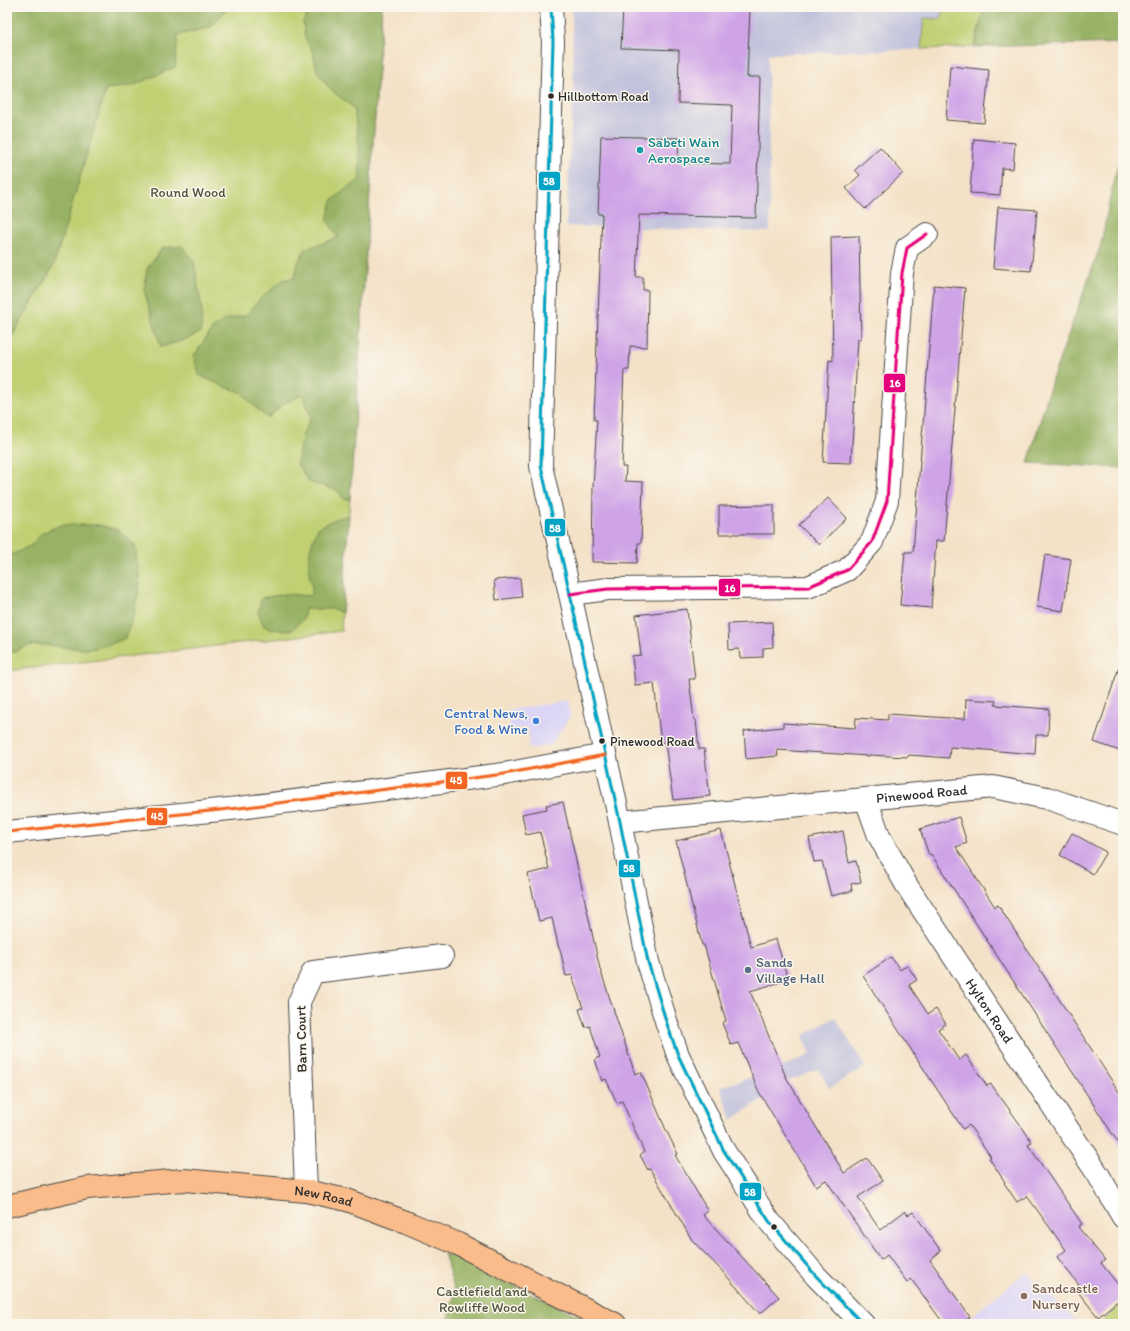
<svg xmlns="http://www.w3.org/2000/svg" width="1130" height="1331" font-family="Itim,sans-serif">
	<rect width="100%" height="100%" fill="#fbf7ec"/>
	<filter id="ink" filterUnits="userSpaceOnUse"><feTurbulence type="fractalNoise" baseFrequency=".025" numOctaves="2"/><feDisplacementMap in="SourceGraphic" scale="8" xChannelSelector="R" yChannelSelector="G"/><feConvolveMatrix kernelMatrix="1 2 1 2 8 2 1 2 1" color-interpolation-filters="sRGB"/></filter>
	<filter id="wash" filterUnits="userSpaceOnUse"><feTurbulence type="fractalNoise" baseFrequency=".012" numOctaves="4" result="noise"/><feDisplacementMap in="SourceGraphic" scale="16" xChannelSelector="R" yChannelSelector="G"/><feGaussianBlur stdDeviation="0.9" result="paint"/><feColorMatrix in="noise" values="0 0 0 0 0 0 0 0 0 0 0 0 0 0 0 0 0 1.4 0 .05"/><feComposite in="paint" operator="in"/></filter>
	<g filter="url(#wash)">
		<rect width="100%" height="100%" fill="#f4e2c8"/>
		<!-- built -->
		<g fill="#dcd6f6">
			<polygon points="568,701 571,715 551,745 529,749 528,727 510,730 508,710"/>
			<polygon points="1026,1272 1080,1324 962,1324"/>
		</g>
		<!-- industrial -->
		<g fill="#c2c2dc">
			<polygon points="572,7 1123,7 1123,43 768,54 770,232 566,226 572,108 574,104"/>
			<polygon points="835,1017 865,1067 829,1088 818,1069 787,1082 732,1120 720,1087 777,1070 811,1054 803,1036"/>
		</g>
		<!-- green -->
		<g fill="#c0d073" stroke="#767e4f">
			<polygon points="7,7 382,7 341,631 7,671"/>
			<polygon points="943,7 985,7 974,47 921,49 924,18 941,19"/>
			<polygon points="1123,1302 1123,1324 1099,1324"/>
		</g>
		<!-- forest -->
		<g fill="#98b265" stroke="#626e48">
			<polygon points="7,7 228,7 211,27 178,35 175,67 132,86 106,89 54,265 7,345"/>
			<polygon points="312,7 382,7 350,500 344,499 337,490 309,482 297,464 302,436 311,417 303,394 283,404 268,418 256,408 241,392 223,386 199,375 194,356 213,328 224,320 246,315 261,298 283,280 295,277 298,263 305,249 324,243 338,237 327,220 332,201 347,188 360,180 359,146 354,108 330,89 317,71 313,52 305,38 303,22"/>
			<polygon points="985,7 1123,7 1123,43 974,47"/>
			<polygon points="1123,150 1123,468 1028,463 1052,380 1101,244 1114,178"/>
			<polygon points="182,246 194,262 202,311 201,332 184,340 161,347 144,290 147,269 162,248"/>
			<path d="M 349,515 L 342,613 L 334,609 L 305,609 L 303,619 L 293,629 L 283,631 L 264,626 L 258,612 L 262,598 L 284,594 L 310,596 C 315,583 310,584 309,571 C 308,554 311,543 318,528 L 335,519 Z"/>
			<path d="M 61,525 L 99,525 L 118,530 L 135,545 L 140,584 L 133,617 L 125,638 C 112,644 98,649 83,649 C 65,648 45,643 27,646 C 19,648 15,654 7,652 L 7,557 L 32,545 L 42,533 Z"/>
			<polygon points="444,1253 596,1324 446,1324 455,1293"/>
		</g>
		<g id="blocks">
			<!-- building -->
			<g fill="#cfa4e7">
				<polygon points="623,7 750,7 747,77 760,77 756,218 639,215 636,277 643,277 643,290 648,290 647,347 630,346 629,370 624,370 621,438 623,438 622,467 626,467 625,481 643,482 641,543 638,543 637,563 592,562 593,488 597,420 594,420 602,214 598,214 601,136 679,138 678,163 730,164 732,105 678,103 679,50 621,48"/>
				<polygon points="950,66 989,70 984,123 946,120"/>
				<polygon points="974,139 1015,143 1013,169 1002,168 1000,195 970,193"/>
				<polygon points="880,147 903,173 865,209 846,188 860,175 855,170"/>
				<polygon points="998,207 1037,210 1031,271 993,268"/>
				<polygon points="859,236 861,339 858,339 851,463 823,462 829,360 833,361 831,237"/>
				<polygon points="934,285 965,288 944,541 936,541 931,608 900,605 905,552 913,552"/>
				<polygon points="828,498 847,518 819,545 799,525"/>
				<polygon points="763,505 774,505 774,534 719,534 719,506"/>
				<polygon points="1045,555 1071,559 1063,611 1037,607"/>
				<polygon points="520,578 522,597 496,600 494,580"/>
				<polygon points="687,609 695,679 689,679 694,720 696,720 699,749 704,749 710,796 673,800 665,742 661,743 654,683 635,685 632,656 641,655 636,615"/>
				<polygon points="772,622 773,647 763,648 763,657 740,658 739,649 729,650 728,624"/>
				<polygon points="1120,664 1123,664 1123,752 1094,742"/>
				<polygon points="966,699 996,701 995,705 1049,709 1048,735 1036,735 1035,754 950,747 949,758 909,755 908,757 869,755 869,756 777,750 778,756 746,759 744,731 783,727 783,723 855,728 856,718 888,720 888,714 965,719"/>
				<polygon points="563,802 600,969 635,1074 641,1072 666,1130 678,1154 675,1155 708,1211 703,1215 779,1297 760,1314 723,1272 692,1240 650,1169 648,1170 640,1155 644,1152 622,1101 617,1103 606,1079 602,1081 595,1059 600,1057 590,1026 585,1027 579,1009 583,1008 572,975 566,976 560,949 559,949 552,918 539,921 528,874 549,869 540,832 526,835 522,814 547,809 546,805"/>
				<polygon points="959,817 967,843 956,847 995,907 998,905 1123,1098 1123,1150 931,854 929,855 920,829"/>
				<polygon points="721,830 751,947 776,939 788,980 750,991 786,1077 822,1137 844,1173 867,1158 883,1181 858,1197 880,1230 905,1211 908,1215 913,1212 941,1251 930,1260 970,1317 961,1324 944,1324 911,1279 907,1282 887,1255 881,1260 826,1180 816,1186 759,1092 738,1043 731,1045 722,1023 726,1021 704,945 702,945 676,841"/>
				<polygon points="843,831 849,863 856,861 861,882 851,884 852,891 831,896 822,861 814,862 809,838"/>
				<polygon points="1072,833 1106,852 1093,874 1060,855"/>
				<polygon points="891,957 900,970 907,965 917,980 909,985 928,1014 936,1009 946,1024 938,1029 959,1060 966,1055 987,1086 991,1084 1022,1127 1032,1142 1028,1145 1082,1224 1078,1227 1105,1260 1101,1263 1123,1291 1123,1297 1098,1317 1078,1292 1082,1289 1057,1257 1066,1250 1027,1196 1017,1202 1004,1183 1005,1182 989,1158 991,1157 969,1125 963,1129 863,976"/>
			</g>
		</g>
	</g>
	<g filter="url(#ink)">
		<use href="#blocks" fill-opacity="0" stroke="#494643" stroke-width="1"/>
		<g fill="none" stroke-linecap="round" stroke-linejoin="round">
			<defs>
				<g id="minor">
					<polyline points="551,7 553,41 541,466 570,594 620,822 648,962 667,1024 678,1055 724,1151 769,1221 816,1276 863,1324"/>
					<polyline points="570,594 608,589 808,587 847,570 872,542 887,501 902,273 907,248 927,234"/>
					<path id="s1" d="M 866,799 L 879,836 L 907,886 L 1099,1176 L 1123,1217"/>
					<path id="s2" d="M 620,822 L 993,787 L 1047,798 L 1123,824"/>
					<polyline points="7,832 239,808 504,774 605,755"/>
					<polyline points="306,1191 299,1002 313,972 442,956"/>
				</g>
				<g id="highway">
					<path id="s3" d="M 7,1206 L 87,1188 L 184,1180 L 306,1191 L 347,1200 L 406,1222 L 458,1244 L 615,1324"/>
				</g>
			</defs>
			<!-- minor casing -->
			<use href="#minor" stroke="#494643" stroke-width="24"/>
			<!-- highway casing -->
			<use href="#highway" stroke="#494643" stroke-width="24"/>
			<!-- minor -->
			<use href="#minor" stroke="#fff" stroke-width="22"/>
			<!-- highway -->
			<use href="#highway" stroke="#f9bc8a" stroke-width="22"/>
			<defs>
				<polyline id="bus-1" points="551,7 553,41 541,466 570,594 620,822 648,962 667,1024 678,1055 724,1151 769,1221 816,1276 863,1324"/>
				<polyline id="bus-2" points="570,594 608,589 808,587 847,570 872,542 887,501 902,273 907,248 927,234"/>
				<polyline id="bus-3" points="7,832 239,808 504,774 605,755"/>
			</defs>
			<!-- bus-1 casing -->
			<use href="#bus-1" stroke="#fbf7ec" stroke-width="6"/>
			<!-- bus-2 casing -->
			<use href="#bus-2" stroke="#fbf7ec" stroke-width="6"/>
			<!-- bus-3 casing -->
			<use href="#bus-3" stroke="#fbf7ec" stroke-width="6"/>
			<!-- bus-1 -->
			<use href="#bus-1" stroke="#02a3c6" stroke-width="3"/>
			<!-- bus-2 -->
			<use href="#bus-2" stroke="#e5007d" stroke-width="3"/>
			<!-- bus-3 -->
			<use href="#bus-3" stroke="#f26522" stroke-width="3"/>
		</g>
	</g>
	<!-- markers -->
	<g fill="#2b2b2b" stroke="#fbf7ec" stroke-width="1.5">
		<circle cx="551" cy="96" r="3.5"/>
		<circle cx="602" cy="741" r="3.5"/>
		<circle cx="774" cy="1227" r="3.5"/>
	</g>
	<circle fill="#0f9aa8" stroke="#fbf7ec" stroke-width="1.5" cx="640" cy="150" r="4"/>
	<circle fill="#3f7fe0" stroke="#fbf7ec" stroke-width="1.5" cx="536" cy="721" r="4"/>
	<circle fill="#5c6f8a" stroke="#fbf7ec" stroke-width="1.5" cx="748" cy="970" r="4"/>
	<circle fill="#8d6e63" stroke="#fbf7ec" stroke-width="1.5" cx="1024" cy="1296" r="4"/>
	<g text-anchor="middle" stroke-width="3" stroke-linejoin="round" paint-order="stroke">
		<!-- bus labels -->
		<g font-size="13" fill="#2b2b2b" stroke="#fbf7ec" text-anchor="start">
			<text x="558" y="101">Hillbottom Road</text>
			<text x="610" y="746">Pinewood Road</text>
		</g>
		<!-- culture labels -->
		<g font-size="14" fill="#0d838f" stroke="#fbf7ec" text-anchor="start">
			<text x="648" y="147">Sabeti Wain<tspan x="648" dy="16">Aerospace</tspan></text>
		</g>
		<!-- park labels -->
		<g font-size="14" fill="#50543d" stroke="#fbf7ec">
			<text x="188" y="197">Round Wood</text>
			<text x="482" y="1296">Castlefield and<tspan x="482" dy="16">Rowliffe Wood</tspan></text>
		</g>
		<!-- shop labels -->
		<g font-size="14" fill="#366cbe" stroke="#fbf7ec" text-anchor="end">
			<text x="528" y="718">Central News,<tspan x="528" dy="16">Food &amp; Wine</tspan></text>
		</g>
		<!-- street labels -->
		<g font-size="14" fill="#2b2b2b" stroke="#fbf7ec">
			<text dy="5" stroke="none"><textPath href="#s2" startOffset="303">Pinewood Road</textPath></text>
			<text dy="5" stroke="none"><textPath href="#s1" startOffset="246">Hylton Road</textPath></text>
			<text transform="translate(301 1039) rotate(-91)" y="5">Barn Court</text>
			<text dy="5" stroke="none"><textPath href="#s3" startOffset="320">New Road</textPath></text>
		</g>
		<!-- service labels -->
		<g font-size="14" fill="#4e5e75" stroke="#fbf7ec" text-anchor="start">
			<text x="756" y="967">Sands<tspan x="756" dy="16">Village Hall</tspan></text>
		</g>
		<!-- education labels -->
		<g font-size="14" fill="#785e54" stroke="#fbf7ec" text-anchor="start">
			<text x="1032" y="1293">Sandcastle<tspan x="1032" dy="16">Nursery</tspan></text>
		</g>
	</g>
	<g stroke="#fbf7ec" stroke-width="1.5">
		<rect x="538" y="171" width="23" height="20" rx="4" fill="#02a3c6"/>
		<rect x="883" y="373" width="23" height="20" rx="4" fill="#e5007d"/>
		<rect x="544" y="518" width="22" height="19" rx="4" fill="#02a3c6"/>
		<rect x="718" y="578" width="23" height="19" rx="4" fill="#e5007d"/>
		<rect x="445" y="771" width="23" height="19" rx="4" fill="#f26522"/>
		<rect x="146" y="807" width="22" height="19" rx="4" fill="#f26522"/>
		<rect x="618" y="859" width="23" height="19" rx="4" fill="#02a3c6"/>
		<rect x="739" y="1182" width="23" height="19" rx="4" fill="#02a3c6"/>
	</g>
	<g font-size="11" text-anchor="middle" font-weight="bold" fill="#fff">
		<text x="549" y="185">58</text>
		<text x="895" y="387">16</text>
		<text x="555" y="532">58</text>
		<text x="730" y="592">16</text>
		<text x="456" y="784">45</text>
		<text x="157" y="820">45</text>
		<text x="629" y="872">58</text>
		<text x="750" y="1196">58</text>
	</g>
	<!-- margin -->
	<rect width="1130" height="1331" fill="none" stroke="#fbf7ec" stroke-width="24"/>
</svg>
